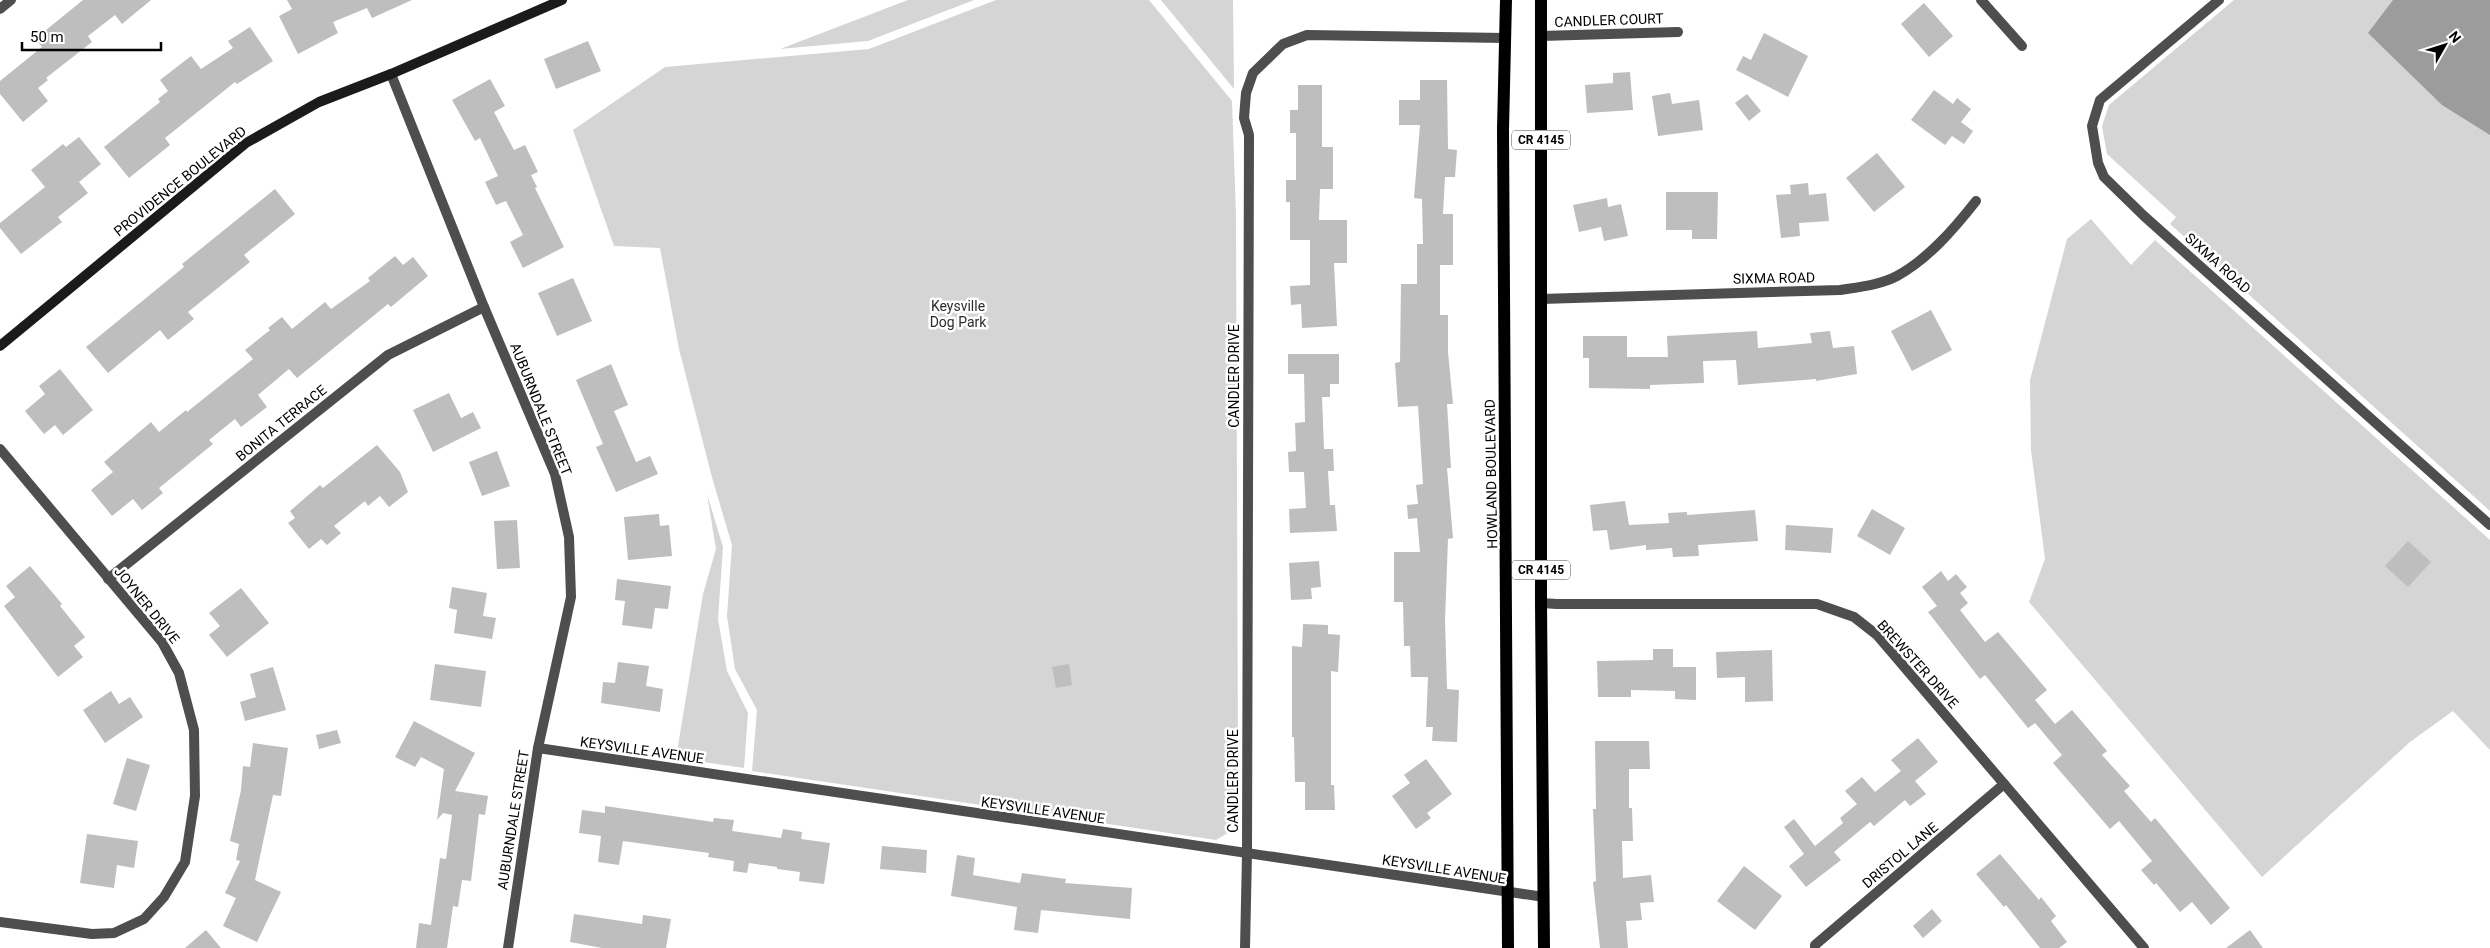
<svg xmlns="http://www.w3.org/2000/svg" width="2490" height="948" font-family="Roboto,sans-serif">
	<rect width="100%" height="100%" fill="#fff"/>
	<!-- green -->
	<g fill="#d5d5d5">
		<polygon points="908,0 974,0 868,41 780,49"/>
		<polygon points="996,0 1149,0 1232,101 1236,215 1238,760 1237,823 1231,831 1216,840 752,771 757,710 735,669 727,616 732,545 713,481 679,349 660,248 614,246 573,130 665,67 869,49"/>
		<polygon points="1161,0 1233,0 1234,89"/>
		<polygon points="2234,0 2490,0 2490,511 2170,224 2176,217 2107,154 2102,126 2109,105"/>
		<polygon points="2091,219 2131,265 2155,240 2490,540 2490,750 2453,711 2410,742 2262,877 2029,602 2045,559 2031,450 2030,380 2067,239"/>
		<polygon points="707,494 723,547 718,619 727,671 748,713 744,768 676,758 703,594 716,549"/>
	</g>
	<!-- water -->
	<polygon fill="#9c9c9c" points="2393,0 2490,0 2490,135 2442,105 2368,33"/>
	<!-- building -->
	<g fill="#bebebe">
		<polygon points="83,0 151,0 122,24 115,15 88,36 92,42 46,78 48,80 38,88 48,101 23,122 0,94 0,81 42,47 35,39"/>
		<polygon points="287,0 412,0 372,18 367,8 333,22 338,33 298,54 279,16 292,9"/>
		<polygon points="1924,3 1953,36 1929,57 1901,24"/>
		<polygon points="250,27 273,61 237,84 235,82 165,138 170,145 129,178 104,147 160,102 158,99 168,91 160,80 191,56 201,69 233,48 228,41"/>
		<polygon points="1764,33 1808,56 1788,97 1736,70 1743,56 1751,60"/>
		<polygon points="588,41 601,71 556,89 544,59"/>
		<polygon points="1630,72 1633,110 1587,113 1585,85 1613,83 1613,73"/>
		<polygon points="490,79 505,106 494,112 514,150 525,145 538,172 531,175 537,187 535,188 564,247 523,268 510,242 523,235 506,201 496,205 485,182 498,176 480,138 475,141 452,100"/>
		<polygon points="1420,80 1447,80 1448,149 1457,150 1455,177 1445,177 1443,214 1453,214 1453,265 1440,265 1440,315 1448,315 1448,352 1453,404 1447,404 1451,468 1447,468 1453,538 1448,539 1445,620 1447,689 1459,690 1457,742 1432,741 1433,727 1426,727 1428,677 1411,677 1410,646 1404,646 1403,602 1394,602 1394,552 1420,552 1417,518 1408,519 1407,505 1418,504 1416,485 1423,484 1418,406 1398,407 1395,363 1400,362 1401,284 1417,284 1417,244 1423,244 1422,199 1414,198 1420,125 1399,125 1399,100 1420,100"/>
		<polygon points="1298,85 1322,85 1322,147 1333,147 1333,189 1320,189 1319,220 1347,220 1347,263 1334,263 1337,326 1302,328 1301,304 1291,305 1290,286 1310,285 1310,240 1290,240 1290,202 1286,202 1286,180 1296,180 1296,133 1290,133 1290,110 1298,110"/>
		<polygon points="1934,90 1953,104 1957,98 1971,109 1961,122 1973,131 1964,144 1952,136 1945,145 1911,120"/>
		<polygon points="1670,93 1672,104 1699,100 1703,130 1658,136 1652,96"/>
		<polygon points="1747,94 1761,111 1749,121 1735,103"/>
		<polygon points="79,137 101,164 79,182 88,193 58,217 62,222 21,254 0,228 0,223 45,187 31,170 63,144 66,147"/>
		<polygon points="1877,153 1905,187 1874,212 1846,178"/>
		<polygon points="1808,183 1809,195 1826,193 1829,221 1799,223 1800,236 1781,238 1776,195 1791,194 1790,185"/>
		<polygon points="275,189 295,214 244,255 250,262 188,312 194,319 168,340 160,330 108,373 86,347 184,267 182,264"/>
		<polygon points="1666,192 1718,192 1717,239 1692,239 1692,230 1666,230"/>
		<polygon points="1607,198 1608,207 1621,204 1628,236 1604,241 1601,227 1579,232 1573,205"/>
		<polygon points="395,256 403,265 413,257 428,276 391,307 388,304 297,378 289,369 258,395 267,407 241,427 235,419 209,440 213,444 159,488 163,493 142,510 133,499 112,516 91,490 113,472 104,462 151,422 159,432 186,410 187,412 253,359 245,350 270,330 268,328 282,317 292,329 325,302 331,309 370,281 368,278"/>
		<polygon points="573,278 592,321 557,336 538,293"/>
		<polygon points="1931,310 1952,350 1912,371 1891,331"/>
		<polygon points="1757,331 1758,348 1812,343 1810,333 1830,331 1833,348 1854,346 1857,374 1816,381 1816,379 1738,385 1736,360 1703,361 1704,383 1650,385 1650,389 1589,388 1589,358 1583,358 1583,336 1627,336 1627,357 1668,357 1667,336"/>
		<polygon points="1288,354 1339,354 1339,384 1330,384 1330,397 1322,397 1324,449 1333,449 1334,471 1328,471 1330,505 1335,505 1337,531 1290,533 1289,509 1306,508 1304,472 1289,472 1288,452 1296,451 1295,423 1305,422 1304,374 1288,374"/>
		<polygon points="611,364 628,405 614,411 636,462 650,456 658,474 616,492 596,447 603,444 576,380"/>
		<polygon points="60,369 93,410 63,435 55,425 44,434 25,411 45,394 39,386"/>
		<polygon points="449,393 461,418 473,412 481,428 433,452 413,410"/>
		<polygon points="377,445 400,472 408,492 389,507 380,496 368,506 365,501 334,526 341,533 327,545 321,539 309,549 288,523 295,518 290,511 320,485 323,488"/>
		<polygon points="497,451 510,486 482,496 469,462"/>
		<polygon points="1625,501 1629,525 1669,523 1668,513 1687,512 1687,515 1755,510 1758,541 1698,545 1699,556 1673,557 1672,548 1646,550 1646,545 1610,550 1607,530 1593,531 1590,505"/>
		<polygon points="1872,509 1905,528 1890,555 1857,536"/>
		<polygon points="659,514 660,526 669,525 672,556 628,560 624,517"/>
		<polygon points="517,520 520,568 497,569 494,521"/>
		<polygon points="1786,525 1833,528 1831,553 1785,550"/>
		<polygon points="2408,541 2431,562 2408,587 2385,566"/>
		<polygon points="1319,561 1321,587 1311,588 1312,599 1291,600 1289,563"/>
		<polygon points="30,566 62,604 60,606 85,637 74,646 83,657 58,677 4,606 15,597 6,586"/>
		<polygon points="1941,571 1948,581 1956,574 1967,587 1960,593 1968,603 1960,610 1985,642 1998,632 2047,690 2035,700 2055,724 2072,710 2107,751 2102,755 2130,786 2124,791 2151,822 2155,818 2230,908 2211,925 2192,902 2180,912 2156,883 2154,885 2141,870 2152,861 2119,821 2110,829 2053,763 2062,755 2035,723 2028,728 1985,675 1980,679 1928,612 1937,606 1922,587"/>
		<polygon points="617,579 671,586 668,609 655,608 652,629 622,625 625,601 615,600"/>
		<polygon points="452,587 487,593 483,616 496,618 492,639 454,633 457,610 449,608"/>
		<polygon points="241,588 269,623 227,657 209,635 220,626 209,613"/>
		<polygon points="1303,624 1328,625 1328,634 1340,635 1338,672 1331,671 1331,785 1334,785 1335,810 1305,810 1305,782 1295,782 1294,737 1292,737 1292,646 1302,647"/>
		<polygon points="1653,649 1673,649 1673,667 1696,667 1696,700 1675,699 1675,691 1631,690 1631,697 1598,697 1597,661 1653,660"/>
		<polygon points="1772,650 1773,701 1745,702 1745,677 1717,678 1716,652"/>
		<polygon points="618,662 649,666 646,686 663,689 660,712 601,703 603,682 615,683"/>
		<polygon points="435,664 486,671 481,707 430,700"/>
		<polygon points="1069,664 1072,685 1056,688 1052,667"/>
		<polygon points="273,667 286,710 245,721 240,702 256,697 250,674"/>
		<polygon points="111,691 119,704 130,697 143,717 105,743 83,710"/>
		<polygon points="414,721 475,753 455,791 488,796 485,815 479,814 471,881 462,880 458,907 453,906 447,948 416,948 419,923 431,925 440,858 446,859 452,815 443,813 437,820 444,769 421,757 415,767 395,757"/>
		<polygon points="337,730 341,743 319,749 316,735"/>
		<polygon points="1918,738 1938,762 1915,781 1926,794 1910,806 1905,800 1874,826 1870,822 1834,852 1841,860 1806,887 1789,866 1804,854 1784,827 1794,819 1815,846 1843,823 1840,818 1857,804 1845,791 1862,777 1875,792 1901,771 1891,760"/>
		<polygon points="1595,741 1649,741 1650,769 1629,769 1629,808 1632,808 1633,841 1622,841 1623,878 1651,875 1654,902 1640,903 1642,920 1626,921 1628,948 1600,948 1593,882 1596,881 1593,809 1596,809"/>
		<polygon points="253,743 288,748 281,796 273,795 255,880 281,892 257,942 223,926 236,898 225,893 240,861 236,860 239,844 230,841 241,790 243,766 250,767"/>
		<polygon points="127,758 150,765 136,811 113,804"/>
		<polygon points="1426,759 1452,794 1427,813 1431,818 1416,829 1392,796 1410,783 1404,775"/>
		<polygon points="605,806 713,822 714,818 734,820 732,831 781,838 783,829 802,832 801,839 830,843 824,884 799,881 800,872 777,869 777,867 749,863 747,873 733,871 734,861 708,857 709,853 623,841 619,865 598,862 601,836 579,833 582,810 605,813"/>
		<polygon points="87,834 138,841 134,868 117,865 114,888 80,883"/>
		<polygon points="882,846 927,850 926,873 880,869"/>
		<polygon points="2000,854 2039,900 2041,897 2056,916 2051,921 2067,942 2059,948 2040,948 2006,905 2004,907 1976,874"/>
		<polygon points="957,855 975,858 973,875 1020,883 1022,873 1066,879 1065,883 1132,888 1130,919 1041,910 1038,933 1014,930 1017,907 951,896"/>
		<polygon points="1744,866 1782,896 1755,930 1717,901"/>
		<polygon points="1932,909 1942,921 1923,938 1913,926"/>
		<polygon points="574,914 642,924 643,915 671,919 666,948 602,948 570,942"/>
		<polygon points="206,930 221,948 185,948"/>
		<polygon points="2250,930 2263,948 2226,948"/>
	</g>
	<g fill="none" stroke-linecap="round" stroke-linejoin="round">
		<!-- street -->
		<g stroke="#4e4e4e" stroke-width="10">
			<polyline points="1981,0 2022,46"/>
			<polyline points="2219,0 2100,100 2092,126 2098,163 2104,177 2144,216 2490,525"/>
			<polyline points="0,9 11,0"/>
			<polyline points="1541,36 1678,32"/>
			<polyline points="391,74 484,307 555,474 569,537 571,597 538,748 508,948"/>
			<path d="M 1541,299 L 1840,290 C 1859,287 1880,285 1897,276 C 1928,259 1954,229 1976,201"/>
			<polyline points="0,449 162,642 179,673 194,730 195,796 185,862 164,897 144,919 114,933 92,934 0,922"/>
			<polyline points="108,579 388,355 484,307"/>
			<polyline points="1541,603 1557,604 1817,604 1854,617 1877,635 2144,948"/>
			<polyline points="538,748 1544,897"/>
			<polyline points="1245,948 1247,854 1249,135 1244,118 1246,93 1253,73 1283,44 1307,35 1506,38"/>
			<polyline points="1815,948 1815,945 2004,784"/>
		</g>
		<!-- secondary -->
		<polyline stroke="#1b1b1b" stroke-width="10" points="0,346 246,143 319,102 391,74 562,0"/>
		<!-- primary -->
		<g stroke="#000" stroke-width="12">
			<polyline points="1506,0 1503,129 1508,948"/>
			<polyline points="1541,0 1541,603 1544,948"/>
		</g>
	</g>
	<g text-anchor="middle" stroke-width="5" stroke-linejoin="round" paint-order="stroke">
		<!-- shield labels -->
		<g fill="#fff" stroke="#4c4c4c" stroke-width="1">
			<rect x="1512" y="130.5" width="58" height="19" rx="4"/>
			<rect x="1512" y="560.5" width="58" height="19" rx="4"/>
		</g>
		<g font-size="12" font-weight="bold" fill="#000">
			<text x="1541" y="144">CR 4145</text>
			<text x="1541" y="574">CR 4145</text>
		</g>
		<!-- street labels -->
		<g font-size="14" fill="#000" stroke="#fff">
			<text transform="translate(1609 20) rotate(-2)" y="5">CANDLER COURT</text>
			<text transform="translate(180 181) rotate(-39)" y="5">PROVIDENCE BOULEVARD</text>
			<text transform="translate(2218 263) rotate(42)" y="5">SIXMA ROAD</text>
			<text transform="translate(1774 278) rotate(-1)" y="5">SIXMA ROAD</text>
			<text transform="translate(1234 376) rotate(-90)" y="5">CANDLER DRIVE</text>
			<text transform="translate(541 409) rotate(68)" y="5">AUBURNDALE STREET</text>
			<text transform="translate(281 423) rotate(-39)" y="5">BONITA TERRACE</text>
			<text transform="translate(1491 474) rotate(-91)" y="5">HOWLAND BOULEVARD</text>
			<text transform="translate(147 605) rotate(51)" y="5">JOYNER DRIVE</text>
			<text transform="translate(1918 664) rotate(48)" y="5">BREWSTER DRIVE</text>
			<text transform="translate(642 750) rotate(8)" y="5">KEYSVILLE AVENUE</text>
			<text transform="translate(1233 781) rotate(-90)" y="5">CANDLER DRIVE</text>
			<text transform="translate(1043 810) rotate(8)" y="5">KEYSVILLE AVENUE</text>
			<text transform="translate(513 820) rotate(-81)" y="5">AUBURNDALE STREET</text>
			<text transform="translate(1900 855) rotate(-40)" y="5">DRISTOL LANE</text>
			<text transform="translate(1444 869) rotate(9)" y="5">KEYSVILLE AVENUE</text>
		</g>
		<!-- park labels -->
		<g font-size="14" fill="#2c2c2c" stroke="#fff">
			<text x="958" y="311">Keysville<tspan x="958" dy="16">Dog Park</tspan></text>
		</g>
	</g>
	<!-- north arrow -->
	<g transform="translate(2445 45) rotate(51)" stroke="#ffffff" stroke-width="4" paint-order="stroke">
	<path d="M0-4L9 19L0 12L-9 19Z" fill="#000000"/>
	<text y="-8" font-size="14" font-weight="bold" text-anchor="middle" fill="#000000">N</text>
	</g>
	<!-- scale -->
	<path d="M22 42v8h139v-8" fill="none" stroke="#000000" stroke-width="2.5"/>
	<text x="30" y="42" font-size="15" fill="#000000" stroke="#ffffff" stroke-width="4" paint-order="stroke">50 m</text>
</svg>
